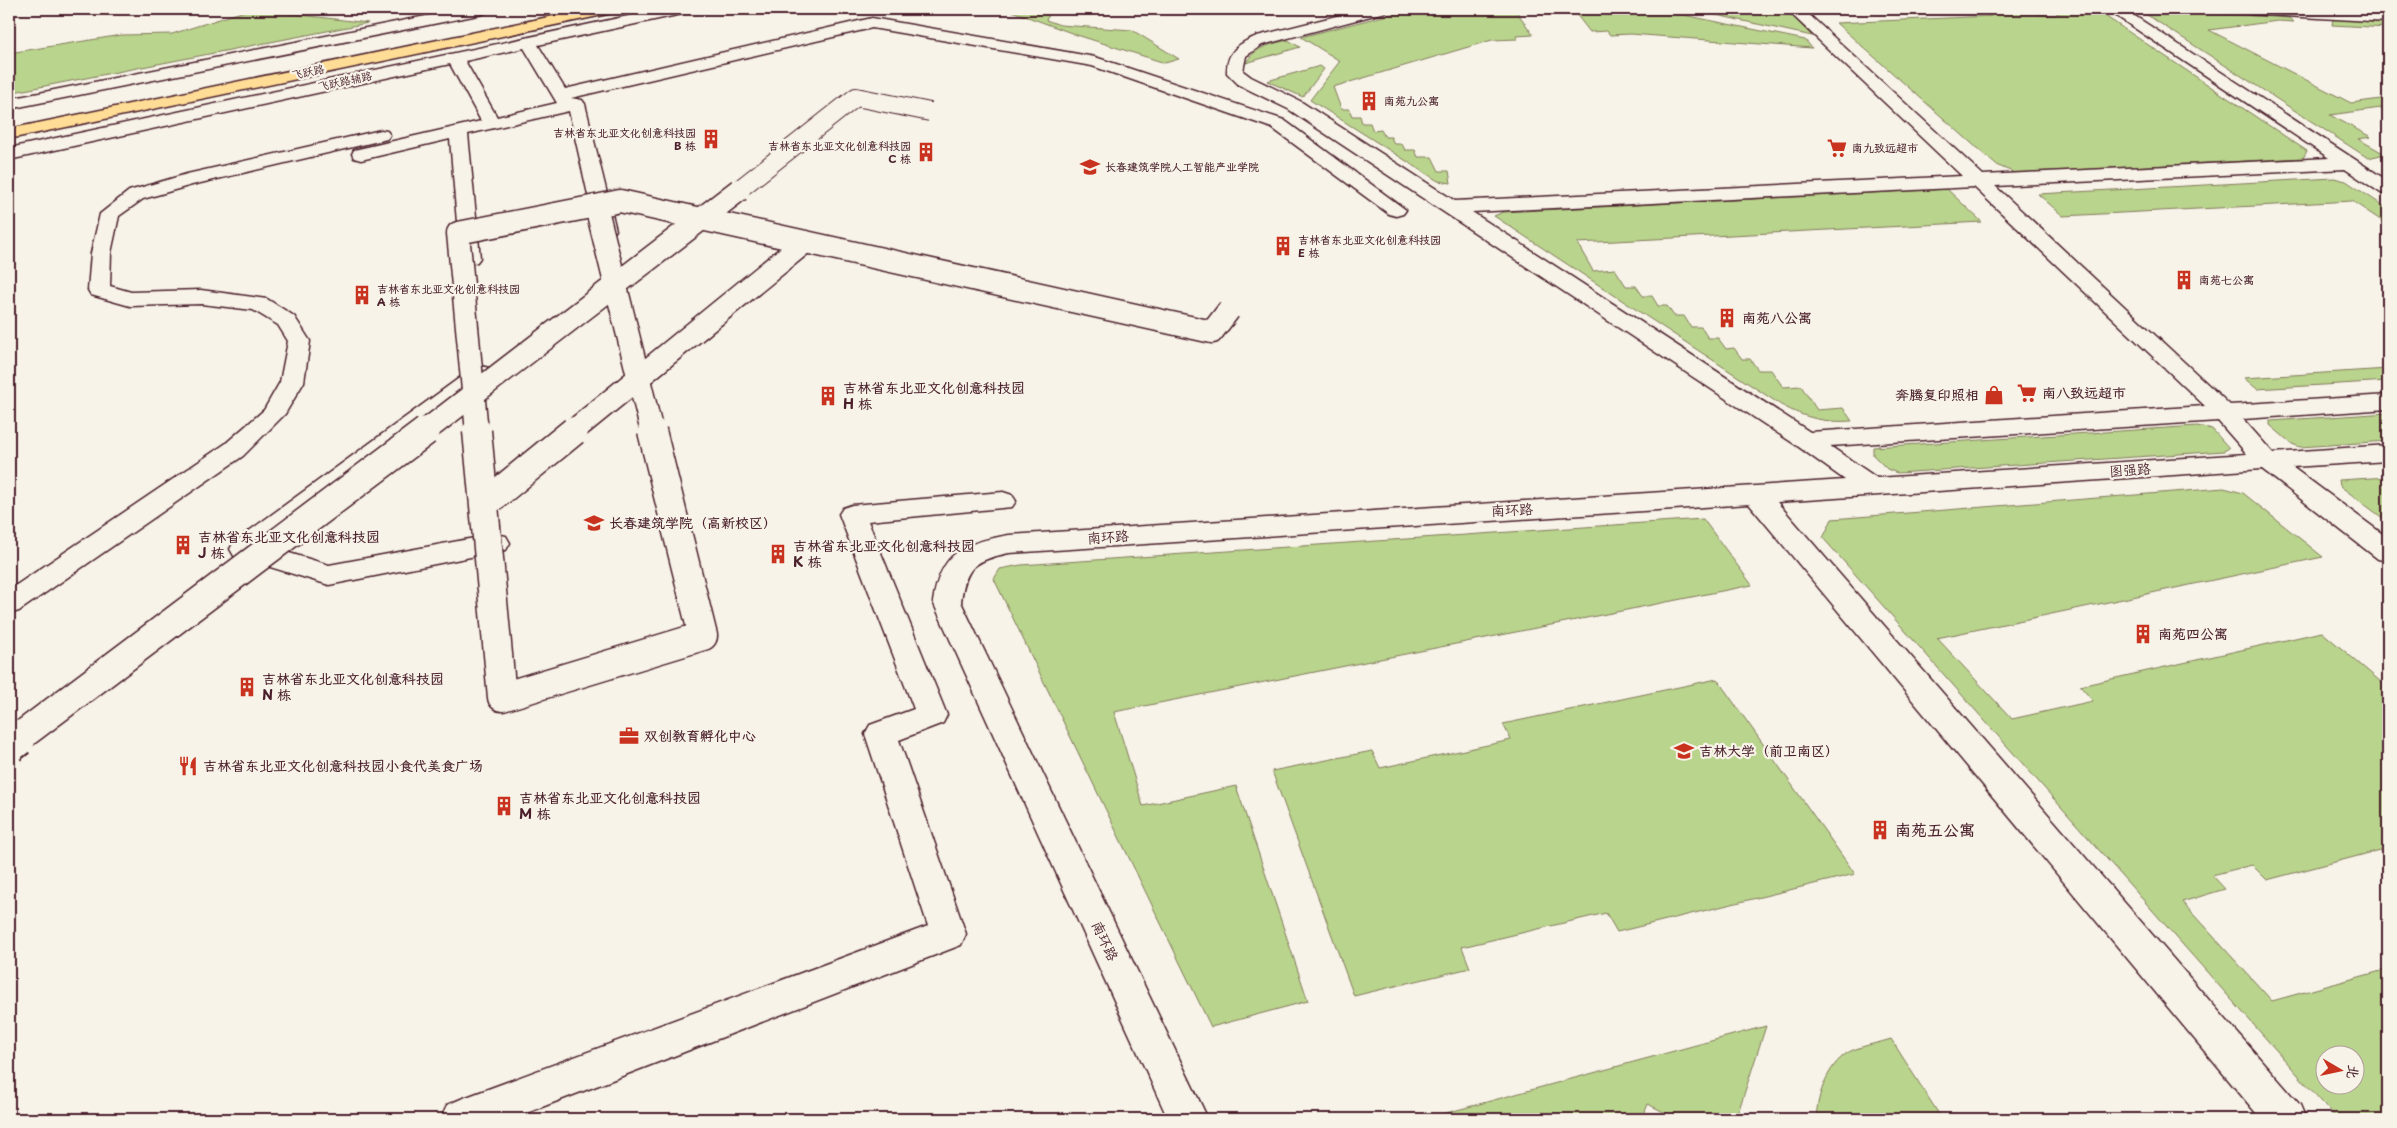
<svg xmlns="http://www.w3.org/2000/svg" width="2397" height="1128" font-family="'Playpen Sans','LXGW WenKai TC',sans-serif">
	<rect width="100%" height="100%" fill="#f7f3e8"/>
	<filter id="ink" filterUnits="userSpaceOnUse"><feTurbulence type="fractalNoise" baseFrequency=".02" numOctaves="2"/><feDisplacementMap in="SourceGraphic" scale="10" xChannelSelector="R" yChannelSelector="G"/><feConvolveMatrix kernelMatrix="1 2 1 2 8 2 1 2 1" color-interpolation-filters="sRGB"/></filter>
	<g filter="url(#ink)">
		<!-- green -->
		<g fill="#b9d48c" stroke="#827a5c" fill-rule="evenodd">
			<polygon points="251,9 368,23 9,93 9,53 122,35 172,34"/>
			<polygon points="1006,9 1053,9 1046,20 1060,25 1132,30 1179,59 1165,63 1077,35"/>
			<polygon points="1411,9 1515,9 1533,35 1516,36 1518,39 1492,40 1333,87 1341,109 1349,109 1352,116 1360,116 1362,123 1370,123 1373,131 1381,130 1385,137 1391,137 1394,144 1402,144 1405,150 1415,150 1418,157 1432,157 1439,171 1449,171 1451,183 1438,181 1310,100 1340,61 1301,37"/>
			<polygon points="1572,9 1655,9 1805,40 1812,48 1631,34 1610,35 1607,31 1590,32"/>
			<polygon points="1686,9 1785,9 1812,36 1698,11"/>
			<polygon points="1969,9 2027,9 2041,15 2055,15 2064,9 2096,10 2307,151 2303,158 2015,173 1996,165 1836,23 1991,16"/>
			<polygon points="2143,9 2289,18 2294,22 2278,21 2209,30 2351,103 2388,98 2388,107 2330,115 2371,137 2358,139 2385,154 2368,158 2141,11"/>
			<polygon points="2333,19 2388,23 2388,28 2332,25"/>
			<path d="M 1288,40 L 1300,47 L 1246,63 C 1254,47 1272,44 1288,40 Z"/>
			<polygon points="1320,66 1324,69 1303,97 1267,81"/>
			<polygon points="2334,178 2346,181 2388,209 2388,225 2352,201 2063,216 2038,194"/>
			<path d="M 1947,189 L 1982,222 L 1577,243 L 1593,271 L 1615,269 L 1626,286 L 1636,286 L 1643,296 L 1652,296 L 1658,306 L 1667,306 L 1674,316 L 1684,316 L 1691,327 L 1701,327 L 1708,338 L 1718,338 L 1726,349 L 1734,348 L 1742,359 L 1750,359 L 1758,370 L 1771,370 L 1783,387 L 1801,386 L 1817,410 L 1843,408 L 1852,421 C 1825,423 1805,418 1781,405 L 1494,216 L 1503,212 Z"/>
			<polygon points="2388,369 2388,381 2257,389 2244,378"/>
			<polygon points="2388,413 2388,441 2300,447 2292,444 2270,425 2270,421"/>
			<polygon points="2197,426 2212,429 2229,448 2224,451 1897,473 1887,469 1873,455 1873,447"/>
			<polygon points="2388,477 2388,522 2340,486 2339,480"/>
			<path d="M 2224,488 L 2243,493 L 2323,557 L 1937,638 L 2012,719 L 2093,701 L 2080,686 L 2322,632 L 2388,688 L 2388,848 L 2267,880 L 2252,865 L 2212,875 L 2225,889 L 2182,902 L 2272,1001 L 2388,969 L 2388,1114 L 2372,1119 L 2337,1119 L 1823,538 L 1832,519 ZM 2324,1056 L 2354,1056 L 2354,1086 L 2324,1086 Z"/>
			<polygon points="1703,519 1752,585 1114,712 1143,806 1236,786 1308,1001 1211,1027 994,579 1000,569 1021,565"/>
			<polygon points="1717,679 1855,874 1617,932 1606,913 1462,947 1470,968 1354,996 1272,771 1372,751 1380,768 1511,740 1503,724"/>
			<polygon points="1766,1026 1736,1119 1677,1119 1648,1104 1642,1119 1424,1119"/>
			<path d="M 1891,1039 L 1942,1119 L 1816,1119 C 1817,1095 1829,1060 1853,1050 C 1865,1045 1879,1043 1891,1039 Z"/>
		</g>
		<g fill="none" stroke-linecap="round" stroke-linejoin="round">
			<defs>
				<g id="minor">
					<polygon points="461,9 491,9 483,14 9,109 9,99"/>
					<path d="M 661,9 L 690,9 L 682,14 L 538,45 L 565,89 L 872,18 L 1095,57 L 1284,120 L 1406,210 L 1403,214 L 1396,216 L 1389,214 L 1272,128 L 1092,66 L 872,28 L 571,98 L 582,100 L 585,104 L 616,230 L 613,234 L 606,236 L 599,234 L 596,230 L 569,111 L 468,134 L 480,258 L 477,262 L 470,264 L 463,262 L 460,258 L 450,139 L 361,160 L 354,158 L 352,154 L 354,150 L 481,121 L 450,64 L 9,160 L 9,148 ZM 524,48 L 557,103 L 497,117 L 465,61 Z"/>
					<path d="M 1364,9 L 1389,9 L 1386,12 L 1262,45 L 1246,56 L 1243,71 L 1251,77 L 1300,101 L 1455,201 L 1962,176 L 1786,9 L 1803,9 L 1983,175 L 2329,158 L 2106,9 L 2124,9 L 2388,181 L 2388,195 L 2381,193 L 2345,169 L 1995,186 L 2230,405 L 2388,395 L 2388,409 L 2243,419 L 2273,453 L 2388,445 L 2388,461 L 2292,467 L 2388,538 L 2388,561 L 2378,559 L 2262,469 L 1777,502 L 2300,1105 L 2306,1119 L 2261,1119 L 1749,504 L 1009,553 C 975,560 965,567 961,602 L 1208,1119 L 1168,1119 L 933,602 C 940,552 963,543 1009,535 L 1845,480 L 1796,445 L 1288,109 L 1239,85 L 1227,73 C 1226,52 1239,43 1257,36 ZM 1974,187 L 2205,406 L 1810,432 L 1472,212 ZM 2218,421 L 2247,454 L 1877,478 L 1830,446 Z"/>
					<polygon points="2242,9 2326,9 2388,12 2388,22 2250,14"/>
					<polygon points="381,130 387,131 390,135 387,139 192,185 143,199 119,216 111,253 110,286 131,292 201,290 267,299 294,316 310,341 304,382 285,414 243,456 19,611 9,614 9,590 225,444 264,410 280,382 288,341 278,325 253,310 201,304 130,306 91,295 88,290 91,253 100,214 129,191 187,174"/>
					<polygon points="481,366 489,368 493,373 489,378 266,546 329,565 496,534 506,536 510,543 506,550 329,585 234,556 230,549 234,542 473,368"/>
					<polygon points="1003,492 1012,495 1016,501 1012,507 868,521 947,715 943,723 899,740 966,934 961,945 511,1119 441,1119 447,1105 461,1099 928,926 865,734 870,725 914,709 839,514 843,508 852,505"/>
				</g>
				<polygon id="major" points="587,9 616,9 608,14 9,139 9,129"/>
			</defs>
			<!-- minor casing -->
			<use href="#minor" stroke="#4a1f2b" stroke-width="3"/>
			<!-- major casing -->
			<use href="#major" stroke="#4a1f2b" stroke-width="3"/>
			<!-- minor -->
			<use href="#minor" fill="#f7f3e8" fill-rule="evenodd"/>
			<!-- major -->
			<use href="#major" fill="#ffdd96" fill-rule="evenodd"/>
			<defs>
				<polyline id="minor-bridge-far3" points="737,191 856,97 930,112"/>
				<g id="minor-bridge-far2">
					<polyline points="596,206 652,432"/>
					<polyline points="596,206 620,201 1212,332 1229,310"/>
					<polyline points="424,432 739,190"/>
					<polyline points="477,432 458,233 596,206"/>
					<polyline points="572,432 805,242"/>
				</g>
				<g id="minor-bridge-far1">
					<polyline points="477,431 502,697 703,636 652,431"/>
					<polyline points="492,498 574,431"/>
					<polyline points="17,739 426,431"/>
				</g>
				<polyline id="minor-bridge" points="9,745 18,738"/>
			</defs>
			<!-- minor-bridge-far3 casing -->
			<use href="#minor-bridge-far3" stroke="#4a1f2b" stroke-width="20" stroke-linecap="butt"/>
			<!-- minor-bridge-far2 casing -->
			<use href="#minor-bridge-far2" stroke="#4a1f2b" stroke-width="25" stroke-linecap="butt"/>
			<!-- minor-bridge-far1 casing -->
			<use href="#minor-bridge-far1" stroke="#4a1f2b" stroke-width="31" stroke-linecap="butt"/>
			<!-- minor-bridge casing -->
			<use href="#minor-bridge" stroke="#4a1f2b" stroke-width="39" stroke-linecap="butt"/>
			<!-- minor-bridge-far3 -->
			<use href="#minor-bridge-far3" stroke="#f7f3e8" stroke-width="18"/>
			<!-- minor-bridge-far2 -->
			<use href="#minor-bridge-far2" stroke="#f7f3e8" stroke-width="22"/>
			<!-- minor-bridge-far1 -->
			<use href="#minor-bridge-far1" stroke="#f7f3e8" stroke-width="28"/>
			<!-- minor-bridge -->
			<use href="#minor-bridge" stroke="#f7f3e8" stroke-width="35"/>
		</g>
	</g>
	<!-- icons -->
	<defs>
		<symbol id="building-bare" viewBox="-9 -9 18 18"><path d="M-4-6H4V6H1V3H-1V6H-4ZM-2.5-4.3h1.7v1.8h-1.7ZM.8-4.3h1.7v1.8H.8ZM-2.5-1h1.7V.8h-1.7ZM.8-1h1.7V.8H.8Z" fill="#c8321e" stroke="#f7f3e8" stroke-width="2.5" paint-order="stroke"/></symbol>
		<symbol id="supermarket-bare" viewBox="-9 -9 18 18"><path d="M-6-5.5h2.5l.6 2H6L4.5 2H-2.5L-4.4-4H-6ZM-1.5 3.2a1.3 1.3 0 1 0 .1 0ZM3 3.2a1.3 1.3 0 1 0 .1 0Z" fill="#c8321e" stroke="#f7f3e8" stroke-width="2.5" paint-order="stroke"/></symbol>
		<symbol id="university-bare" viewBox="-9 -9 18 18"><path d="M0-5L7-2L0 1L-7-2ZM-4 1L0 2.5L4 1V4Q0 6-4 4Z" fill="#c8321e" stroke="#f7f3e8" stroke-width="2.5" paint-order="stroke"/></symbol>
		<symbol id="shop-bare" viewBox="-9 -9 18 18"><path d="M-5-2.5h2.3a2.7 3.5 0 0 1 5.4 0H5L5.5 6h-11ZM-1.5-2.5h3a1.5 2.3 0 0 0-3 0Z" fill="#c8321e" stroke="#f7f3e8" stroke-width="2.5" paint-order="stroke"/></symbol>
		<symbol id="office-bare" viewBox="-9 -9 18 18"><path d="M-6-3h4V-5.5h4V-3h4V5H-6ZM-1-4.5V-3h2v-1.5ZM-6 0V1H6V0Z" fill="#c8321e" stroke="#f7f3e8" stroke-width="2.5" paint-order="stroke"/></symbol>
		<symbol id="restaurant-bare" viewBox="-9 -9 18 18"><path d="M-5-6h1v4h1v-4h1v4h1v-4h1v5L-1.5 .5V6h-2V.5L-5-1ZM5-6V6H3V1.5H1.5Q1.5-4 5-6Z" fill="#c8321e" stroke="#f7f3e8" stroke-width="2.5" paint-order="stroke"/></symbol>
	</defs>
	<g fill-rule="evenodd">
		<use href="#building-bare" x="1355" y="87" width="28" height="28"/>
		<use href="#building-bare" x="697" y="125" width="28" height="28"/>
		<use href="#supermarket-bare" x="1823" y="134" width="28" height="28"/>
		<use href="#building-bare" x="912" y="138" width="28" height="28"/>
		<use href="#university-bare" x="1076" y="153" width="28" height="28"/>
		<use href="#building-bare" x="1269" y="232" width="28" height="28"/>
		<use href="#building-bare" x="2170" y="266" width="28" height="28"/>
		<use href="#building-bare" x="348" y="281" width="28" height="28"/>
		<use href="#building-bare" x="1713" y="304" width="28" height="28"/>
		<use href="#supermarket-bare" x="2013" y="379" width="28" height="28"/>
		<use href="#shop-bare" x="1980" y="381" width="28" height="28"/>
		<use href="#building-bare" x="814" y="382" width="28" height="28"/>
		<use href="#university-bare" x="580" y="509" width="28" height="28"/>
		<use href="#building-bare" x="169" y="531" width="28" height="28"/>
		<use href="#building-bare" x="764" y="540" width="28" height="28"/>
		<use href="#building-bare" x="2129" y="620" width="28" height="28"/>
		<use href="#building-bare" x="233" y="673" width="28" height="28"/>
		<use href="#office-bare" x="615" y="722" width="28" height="28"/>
		<use href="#university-bare" x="1670" y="737" width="28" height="28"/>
		<use href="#restaurant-bare" x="174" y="752" width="28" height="28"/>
		<use href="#building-bare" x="490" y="792" width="28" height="28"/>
		<use href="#building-bare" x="1866" y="816" width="28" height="28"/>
	</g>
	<g text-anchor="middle" stroke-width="4.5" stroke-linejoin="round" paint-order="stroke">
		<!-- far-street labels -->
		<g font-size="11" fill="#4a1f2b" stroke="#f7f3e8">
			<text transform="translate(308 72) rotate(-12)" y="4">飞跃路</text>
			<text transform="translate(345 81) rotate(-12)" y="4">飞跃路辅路</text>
		</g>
		<!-- far-poi labels -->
		<g font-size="11" font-weight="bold" fill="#4a1f2b" stroke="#f7f3e8" text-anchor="start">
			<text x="1384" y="105">南苑九公寓</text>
			<text x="696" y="137" text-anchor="end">吉林省东北亚文化创意科技园<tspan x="696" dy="13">B 栋</tspan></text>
			<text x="911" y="150" text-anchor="end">吉林省东北亚文化创意科技园<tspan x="911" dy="13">C 栋</tspan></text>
			<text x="1852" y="152">南九致远超市</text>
			<text x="1105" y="171">长春建筑学院人工智能产业学院</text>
			<text x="1298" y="244">吉林省东北亚文化创意科技园<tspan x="1298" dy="13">E 栋</tspan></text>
			<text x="2199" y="284">南苑七公寓</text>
			<text x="377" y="293">吉林省东北亚文化创意科技园<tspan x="377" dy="13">A 栋</tspan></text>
		</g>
		<!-- poi labels -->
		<g font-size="14" font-weight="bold" fill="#4a1f2b" stroke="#f7f3e8" text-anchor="start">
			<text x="1742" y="323">南苑八公寓</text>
			<text x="843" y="393">吉林省东北亚文化创意科技园<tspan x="843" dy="16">H 栋</tspan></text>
			<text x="2042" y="398">南八致远超市</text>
			<text x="1979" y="400" text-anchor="end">奔腾复印照相</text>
			<text x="609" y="528">长春建筑学院（高新校区）</text>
			<text x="198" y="542">吉林省东北亚文化创意科技园<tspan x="198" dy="16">J 栋</tspan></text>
			<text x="793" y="551">吉林省东北亚文化创意科技园<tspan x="793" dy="16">K 栋</tspan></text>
			<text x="2158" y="639">南苑四公寓</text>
			<text x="262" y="684">吉林省东北亚文化创意科技园<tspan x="262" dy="16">N 栋</tspan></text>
			<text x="644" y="741">双创教育孵化中心</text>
			<text x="1699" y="756">吉林大学（前卫南区）</text>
			<text x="203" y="771">吉林省东北亚文化创意科技园小食代美食广场</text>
			<text x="519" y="803">吉林省东北亚文化创意科技园<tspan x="519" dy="16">M 栋</tspan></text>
		</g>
		<!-- street labels -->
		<g font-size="14" fill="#4a1f2b" stroke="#f7f3e8">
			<text transform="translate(2130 470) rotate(-4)" y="5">图强路</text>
			<text transform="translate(1512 510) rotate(-3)" y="5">南环路</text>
			<text transform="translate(1108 537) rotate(-4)" y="5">南环路</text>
			<text transform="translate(1105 941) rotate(65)" y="5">南环路</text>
		</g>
		<!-- near-poi labels -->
		<g font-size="16" font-weight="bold" fill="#4a1f2b" stroke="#f7f3e8" text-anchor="start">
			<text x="1895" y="836">南苑五公寓</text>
		</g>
	</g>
	<!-- margin -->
	<rect width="2397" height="1128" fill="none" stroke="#f7f3e8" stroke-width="30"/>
	<rect x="15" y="15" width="2367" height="1098" fill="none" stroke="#4a1f2b" stroke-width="2" filter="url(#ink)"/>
	<!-- north arrow -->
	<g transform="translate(2340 1070) rotate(99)"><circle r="24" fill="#f7f3e8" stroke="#b29e9c"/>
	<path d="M0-4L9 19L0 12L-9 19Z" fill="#c8321e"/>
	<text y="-8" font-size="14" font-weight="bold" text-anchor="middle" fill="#4a1f2b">北</text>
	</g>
</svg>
